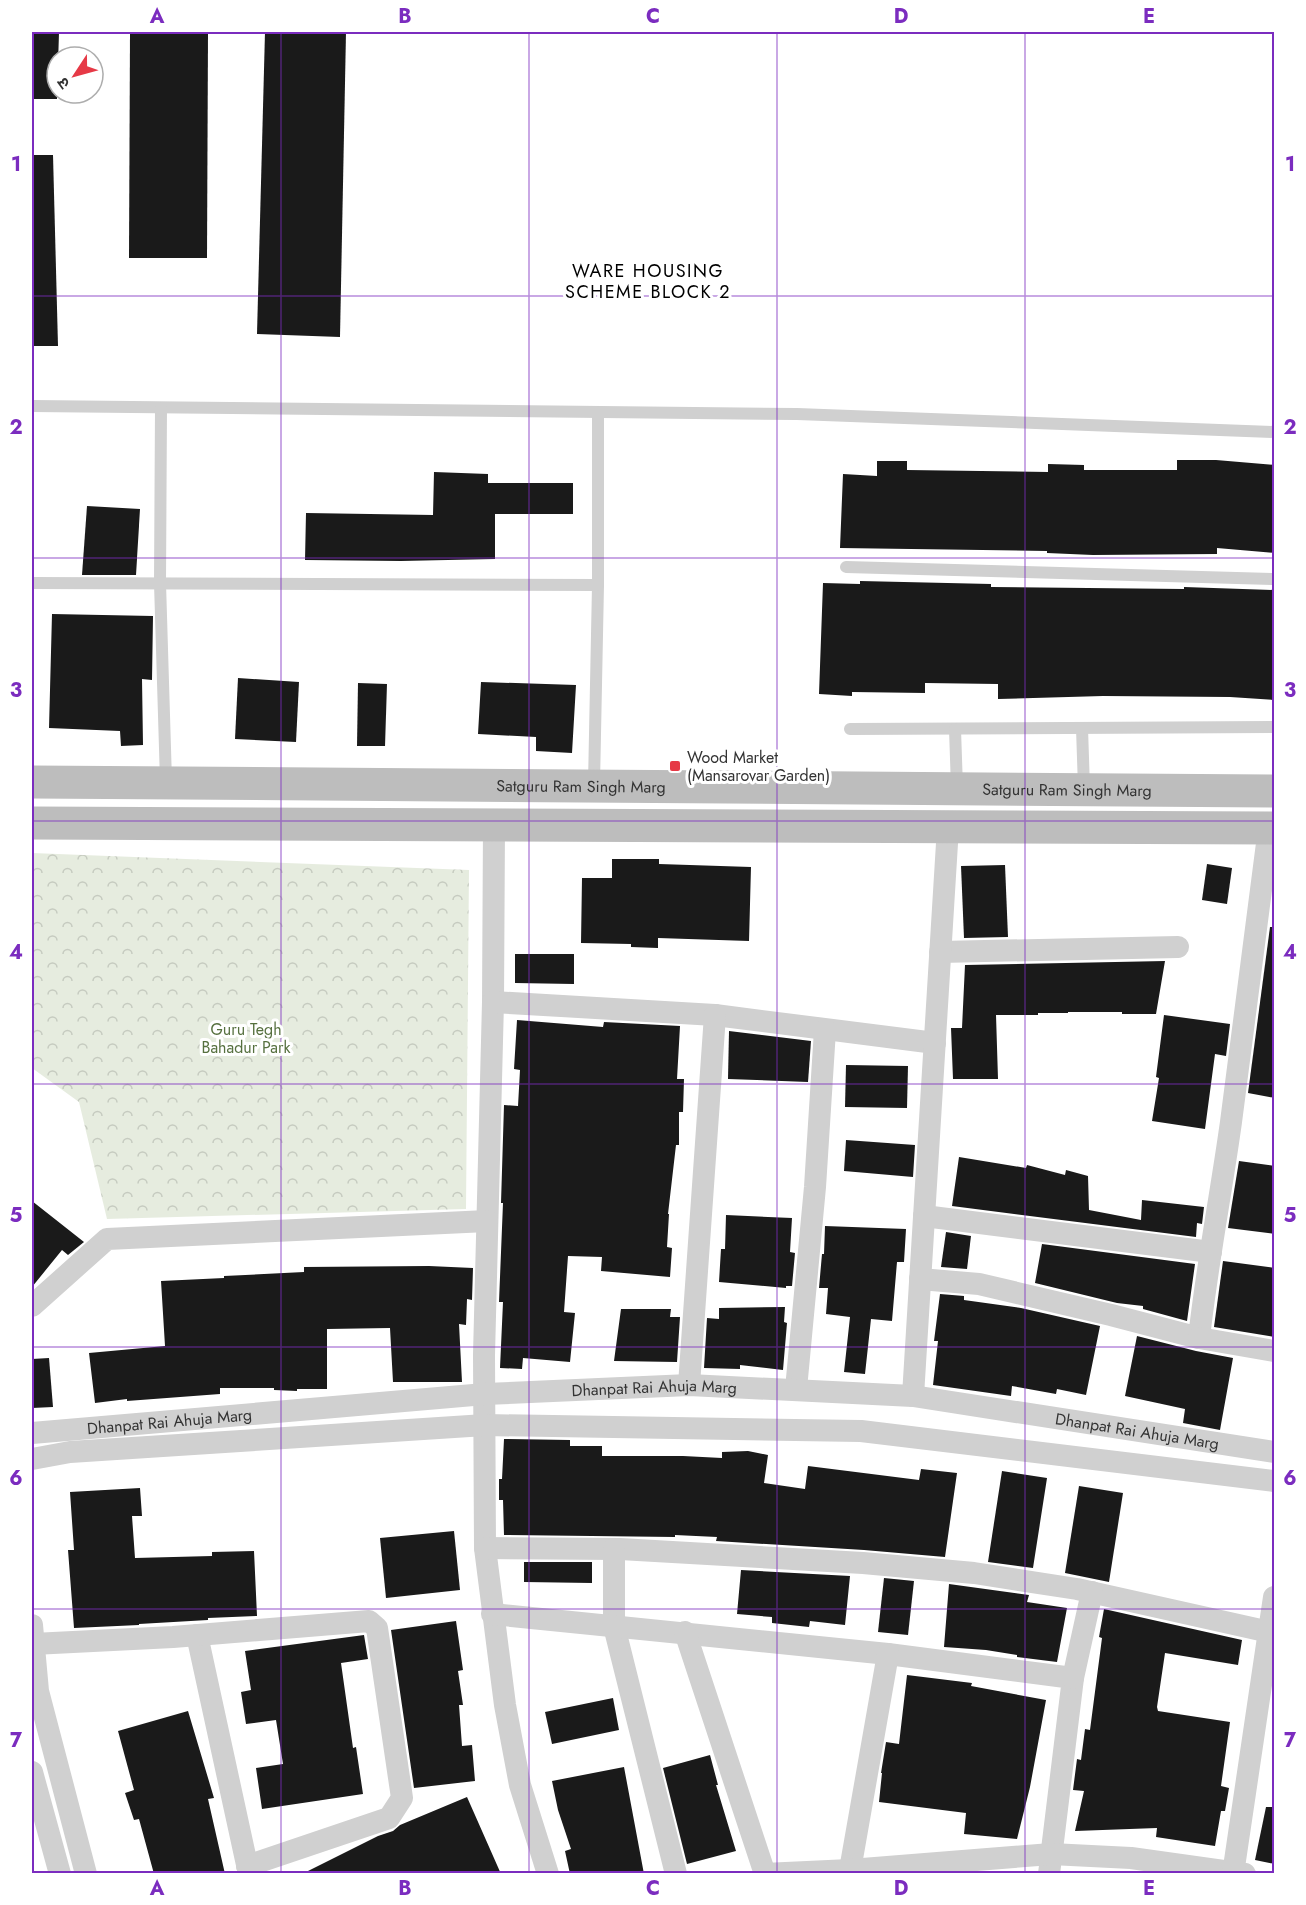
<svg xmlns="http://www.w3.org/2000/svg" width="1306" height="1905" font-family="Jost,'Noto Sans Devanagari',sans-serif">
	<defs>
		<pattern id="forest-crowns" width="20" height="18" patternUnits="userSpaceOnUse" patternTransform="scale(1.5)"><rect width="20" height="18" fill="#e6ecdf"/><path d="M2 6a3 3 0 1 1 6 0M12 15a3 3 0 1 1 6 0" fill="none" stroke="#c6cbc0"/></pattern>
	</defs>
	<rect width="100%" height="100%" fill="#fff"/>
	<!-- forest -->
	<polygon fill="url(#forest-crowns)" points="32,853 469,870 466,1209 107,1219 79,1102 32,1068"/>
	<!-- building -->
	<g fill="#1a1a1a">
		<polygon points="32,32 59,32 57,99 32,99"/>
		<polygon points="130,32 208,32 207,258 129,258"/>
		<polygon points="265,32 346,32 340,337 257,334"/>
		<polygon points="32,155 53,155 58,346 32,346"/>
		<polygon points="1177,460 1216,460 1275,465 1275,553 1217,548 1217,554 1093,555 1047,553 1047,551 840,548 843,474 877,476 877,461 907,461 907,470 1048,472 1048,464 1084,465 1084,470 1177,470"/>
		<polygon points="434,472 488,474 488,483 573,483 573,514 495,514 495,559 401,561 305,560 306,513 433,515"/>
		<polygon points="87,506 140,509 136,575 82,575"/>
		<polygon points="860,581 991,584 991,587 1184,589 1184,587 1275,590 1275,700 1230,697 1103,696 998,699 998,684 925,683 925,693 852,692 852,696 819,694 823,583 860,584"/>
		<polygon points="52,614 153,616 152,680 142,679 143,745 121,746 120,731 49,728"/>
		<polygon points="238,678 299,682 296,742 235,739"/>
		<polygon points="481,682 576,685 572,753 536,751 536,737 478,734"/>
		<polygon points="358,683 387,684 385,746 357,746"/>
		<polygon points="612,859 659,859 659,864 751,867 749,941 658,938 658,948 631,947 631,944 581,943 582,878 612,878"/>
		<polygon points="1207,864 1232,868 1227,904 1202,900"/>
		<polygon points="1005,865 1008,937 964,938 961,866"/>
		<polygon points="1270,927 1275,927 1275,1098 1248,1093"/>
		<polygon points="515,954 574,954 574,984 515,983"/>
		<polygon points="1165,961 1156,1014 1122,1014 1122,1012 1068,1012 1068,1013 1038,1013 1038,1015 996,1015 998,1079 953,1079 951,1028 962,1028 965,965"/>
		<polygon points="1164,1015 1230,1024 1226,1056 1215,1054 1205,1129 1152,1121 1159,1078 1156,1077"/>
		<polygon points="517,1020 603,1027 604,1022 680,1026 677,1079 684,1079 683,1112 679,1112 679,1145 676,1145 668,1214 669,1214 667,1247 672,1248 670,1277 601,1271 602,1257 568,1256 564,1312 575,1313 570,1362 523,1358 522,1369 500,1368 503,1302 499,1302 503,1203 501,1203 504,1105 518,1106 520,1070 514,1069"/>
		<polygon points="729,1031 811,1041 808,1082 728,1079"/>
		<polygon points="846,1065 908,1066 907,1108 845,1107"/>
		<polygon points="846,1140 915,1145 913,1177 844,1171"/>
		<polygon points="959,1157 1026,1168 1027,1165 1065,1175 1066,1170 1088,1176 1089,1210 1141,1220 1142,1200 1204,1207 1202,1224 1197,1223 1196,1237 952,1206"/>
		<polygon points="1239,1161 1275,1166 1275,1234 1228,1228"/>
		<polygon points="32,1201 84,1242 68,1255 62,1250 32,1287"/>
		<polygon points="726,1215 792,1218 790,1252 795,1253 792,1286 786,1286 786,1288 719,1282 721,1249 725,1249"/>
		<polygon points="825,1226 906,1229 904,1262 897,1262 892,1321 871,1319 865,1374 844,1372 850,1317 826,1314 828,1288 819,1288 822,1254 824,1254"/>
		<polygon points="946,1232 971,1236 967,1269 941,1267"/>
		<polygon points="1042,1244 1195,1264 1187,1321 1143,1309 1143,1306 1117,1303 1035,1283"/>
		<polygon points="1223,1261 1275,1268 1275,1337 1214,1327"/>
		<polygon points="429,1266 473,1268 472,1300 467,1299 466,1325 459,1324 462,1382 393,1382 390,1328 327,1329 327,1389 297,1389 297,1391 274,1390 274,1388 220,1388 220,1394 127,1401 127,1399 95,1403 89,1353 165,1346 161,1281 224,1278 224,1276 304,1272 304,1267"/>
		<polygon points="940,1294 964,1296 964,1300 1021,1308 1100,1326 1086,1395 1057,1389 1056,1394 1012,1386 1011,1396 933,1385 938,1341 934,1341"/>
		<polygon points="785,1307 784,1322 787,1323 783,1370 740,1365 740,1369 704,1368 707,1318 719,1319 719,1308"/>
		<polygon points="621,1309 671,1309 670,1317 680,1317 677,1362 614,1361"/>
		<polygon points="1137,1336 1196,1351 1233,1358 1220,1430 1183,1423 1185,1409 1125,1396"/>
		<polygon points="49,1358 53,1407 32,1408 32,1359"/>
		<polygon points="504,1439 570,1440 570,1446 602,1446 602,1456 683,1456 722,1458 722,1452 748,1451 768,1455 764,1483 805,1489 808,1466 919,1480 921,1469 957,1473 945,1557 864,1550 716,1541 717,1537 675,1535 675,1537 504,1535 503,1500 499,1500 499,1479 502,1479"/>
		<polygon points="1002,1471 1047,1478 1033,1568 988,1562"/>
		<polygon points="1079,1486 1123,1493 1109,1582 1065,1573"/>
		<polygon points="140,1488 142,1516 132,1516 135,1558 212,1556 212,1552 254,1551 257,1616 208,1618 208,1620 139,1624 139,1625 74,1628 68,1550 74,1550 70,1492"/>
		<polygon points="454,1531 460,1590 386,1598 380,1538"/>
		<polygon points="524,1562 592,1562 592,1583 524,1582"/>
		<polygon points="741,1570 850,1576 845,1625 810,1621 809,1627 772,1623 772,1617 737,1614"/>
		<polygon points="884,1578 914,1581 908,1635 878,1632"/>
		<polygon points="949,1584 1029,1595 1027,1602 1067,1608 1057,1662 1017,1657 1017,1655 986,1650 944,1647"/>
		<polygon points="1104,1609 1242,1640 1238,1665 1165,1653 1157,1707 1158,1711 1230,1722 1221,1786 1229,1788 1225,1811 1221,1811 1215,1846 1156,1837 1157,1828 1075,1831 1084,1791 1073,1790 1077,1759 1081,1760 1085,1729 1090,1730 1102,1638 1099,1637"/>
		<polygon points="456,1621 463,1670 458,1671 463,1705 459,1705 462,1746 472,1745 475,1781 414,1788 391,1630"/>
		<polygon points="364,1635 368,1659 341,1663 353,1748 356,1747 363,1794 262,1809 256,1768 283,1764 276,1720 246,1724 241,1692 251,1690 245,1651"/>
		<polygon points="907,1675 972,1683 971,1686 1046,1700 1030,1787 1017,1839 964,1834 966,1813 879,1802 882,1773 881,1773 886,1742 899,1744"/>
		<polygon points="613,1698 619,1730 552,1744 545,1712"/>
		<polygon points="188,1711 214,1798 208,1799 225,1874 154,1874 139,1819 134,1820 125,1793 134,1790 118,1731"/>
		<polygon points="710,1755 718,1785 716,1785 736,1851 687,1864 663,1768"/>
		<polygon points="624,1767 644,1874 570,1874 565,1851 571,1849 558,1810 552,1781"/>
		<polygon points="467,1797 501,1874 302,1874 378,1836 393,1831 400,1825"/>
		<polygon points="1266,1807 1275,1807 1275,1864 1255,1860"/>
	</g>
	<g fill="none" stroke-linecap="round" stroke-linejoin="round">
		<!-- lane -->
		<g stroke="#d0d0d0" stroke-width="12">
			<polyline points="32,406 797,414 1274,432"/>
			<polyline points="161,408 160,583 166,781"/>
			<polyline points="846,567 1274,579"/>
			<polyline points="32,583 598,585 594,784"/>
			<polyline points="598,585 598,412"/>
			<polyline points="1082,728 1084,788"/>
			<polyline points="850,729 1274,727"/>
			<polyline points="955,729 957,788"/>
		</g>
		<!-- street -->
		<g stroke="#d0d0d0" stroke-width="22">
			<polyline points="494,825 493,1002 484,1355 485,1548 505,1705 520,1785 548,1874"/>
			<polyline points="940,952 1178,947"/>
			<polyline points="493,1002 715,1015 935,1043"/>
			<polyline points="924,1216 1211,1252"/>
			<path d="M 920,1279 L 979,1284 L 1111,1315 L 1199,1338 C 1207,1265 1221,1194 1231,1122 C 1244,1024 1256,926 1269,828"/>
			<polyline points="32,1306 107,1239 487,1221"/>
			<polyline points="1199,1338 1274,1351"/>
			<polyline points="689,1385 715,1015"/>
			<polyline points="796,1389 815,1187 825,1030"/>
			<polyline points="913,1396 948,827"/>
			<path id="s1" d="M 32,1433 L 485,1394 L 689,1385 L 913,1396 L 1274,1452"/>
			<polyline points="32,1459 70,1452 485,1425 861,1431 1274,1481"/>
			<polyline points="485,1548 620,1549 863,1563 974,1573 1077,1589 1274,1633"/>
			<polyline points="614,1549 614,1626 676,1874"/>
			<polyline points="492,1614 888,1654 1073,1678 1049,1874"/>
			<polyline points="32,1625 38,1691 86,1874"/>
			<polyline points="685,1632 765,1874"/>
			<polyline points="197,1635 249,1874"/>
			<polyline points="33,1644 173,1637 369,1621 377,1628 402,1798 389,1818 247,1866"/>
			<polyline points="1073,1678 1092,1592"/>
			<polyline points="32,1772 60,1874"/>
			<polyline points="850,1870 888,1654"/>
			<polyline points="764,1874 850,1870 1051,1854 1131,1858 1245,1874"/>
			<polyline points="1233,1874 1274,1597"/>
		</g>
		<!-- secondary -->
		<g stroke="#bdbdbd" stroke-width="33">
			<path id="s2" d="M 32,782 L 1274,791"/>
			<polyline points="32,823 1274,828"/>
		</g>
	</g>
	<!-- grid -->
	<path fill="none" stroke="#7b2cbf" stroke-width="1.5" stroke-opacity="0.55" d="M 281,32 L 281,1874M 529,32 L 529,1874M 777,32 L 777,1874M 1025,32 L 1025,1874M 32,296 L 1274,296M 32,558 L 1274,558M 32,821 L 1274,821M 32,1084 L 1274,1084M 32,1347 L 1274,1347M 32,1609 L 1274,1609"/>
	<!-- markers -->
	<rect fill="#e63946" stroke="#fff" stroke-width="2" x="669" y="760" width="12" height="12" rx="3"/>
	<g text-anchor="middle" stroke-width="6" stroke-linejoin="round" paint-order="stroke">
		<!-- poi labels -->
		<g font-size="16" fill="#333" stroke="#fff" text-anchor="start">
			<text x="687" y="763">Wood Market<tspan x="687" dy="18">(Mansarovar Garden)</tspan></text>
		</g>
		<!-- street labels -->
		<g font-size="16" fill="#333" stroke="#fff">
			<text dy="6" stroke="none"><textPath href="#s2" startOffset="549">Satguru Ram Singh Marg</textPath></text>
			<text dy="6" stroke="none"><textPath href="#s2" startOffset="1035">Satguru Ram Singh Marg</textPath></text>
			<text dy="6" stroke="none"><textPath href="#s1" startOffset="624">Dhanpat Rai Ahuja Marg</textPath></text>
			<text dy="6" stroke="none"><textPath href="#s1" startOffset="138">Dhanpat Rai Ahuja Marg</textPath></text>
			<text dy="6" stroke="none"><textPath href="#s1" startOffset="1110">Dhanpat Rai Ahuja Marg</textPath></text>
		</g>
		<!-- park labels -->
		<g font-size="16" fill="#56703f" stroke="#fff">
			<text x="246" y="1035">Guru Tegh<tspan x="246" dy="18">Bahadur Park</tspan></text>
		</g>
		<!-- neighbourhood labels -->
		<g font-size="18" letter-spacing="1.5" fill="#000" stroke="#fff">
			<text x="648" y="277">WARE HOUSING<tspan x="648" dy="21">SCHEME BLOCK 2</tspan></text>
		</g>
	</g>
	<!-- border -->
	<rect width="1306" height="1905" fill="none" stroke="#ffffff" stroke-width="66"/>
	<!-- north arrow -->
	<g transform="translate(75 75) rotate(234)"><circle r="28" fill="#ffffff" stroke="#adadad" stroke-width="1.5"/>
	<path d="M0-4.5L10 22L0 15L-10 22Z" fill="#e63946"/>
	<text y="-9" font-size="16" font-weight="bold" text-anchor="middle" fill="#333333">उ</text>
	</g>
	<rect x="33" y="33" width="1240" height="1839" fill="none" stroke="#7b2cbf" stroke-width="2"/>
	<g font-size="20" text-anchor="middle" font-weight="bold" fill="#7b2cbf">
		<text x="157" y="23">A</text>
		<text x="405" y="23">B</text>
		<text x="653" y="23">C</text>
		<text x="901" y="23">D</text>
		<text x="1149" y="23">E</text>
		<text x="16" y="171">1</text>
		<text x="1290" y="171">1</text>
		<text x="16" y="434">2</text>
		<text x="1290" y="434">2</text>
		<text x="16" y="697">3</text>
		<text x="1290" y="697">3</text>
		<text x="16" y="959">4</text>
		<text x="1290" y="959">4</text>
		<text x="16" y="1222">5</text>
		<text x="1290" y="1222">5</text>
		<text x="16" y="1485">6</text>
		<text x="1290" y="1485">6</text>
		<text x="16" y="1747">7</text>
		<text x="1290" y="1747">7</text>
		<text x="157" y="1895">A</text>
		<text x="405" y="1895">B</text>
		<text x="653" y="1895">C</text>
		<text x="901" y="1895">D</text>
		<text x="1149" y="1895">E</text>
	</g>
</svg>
